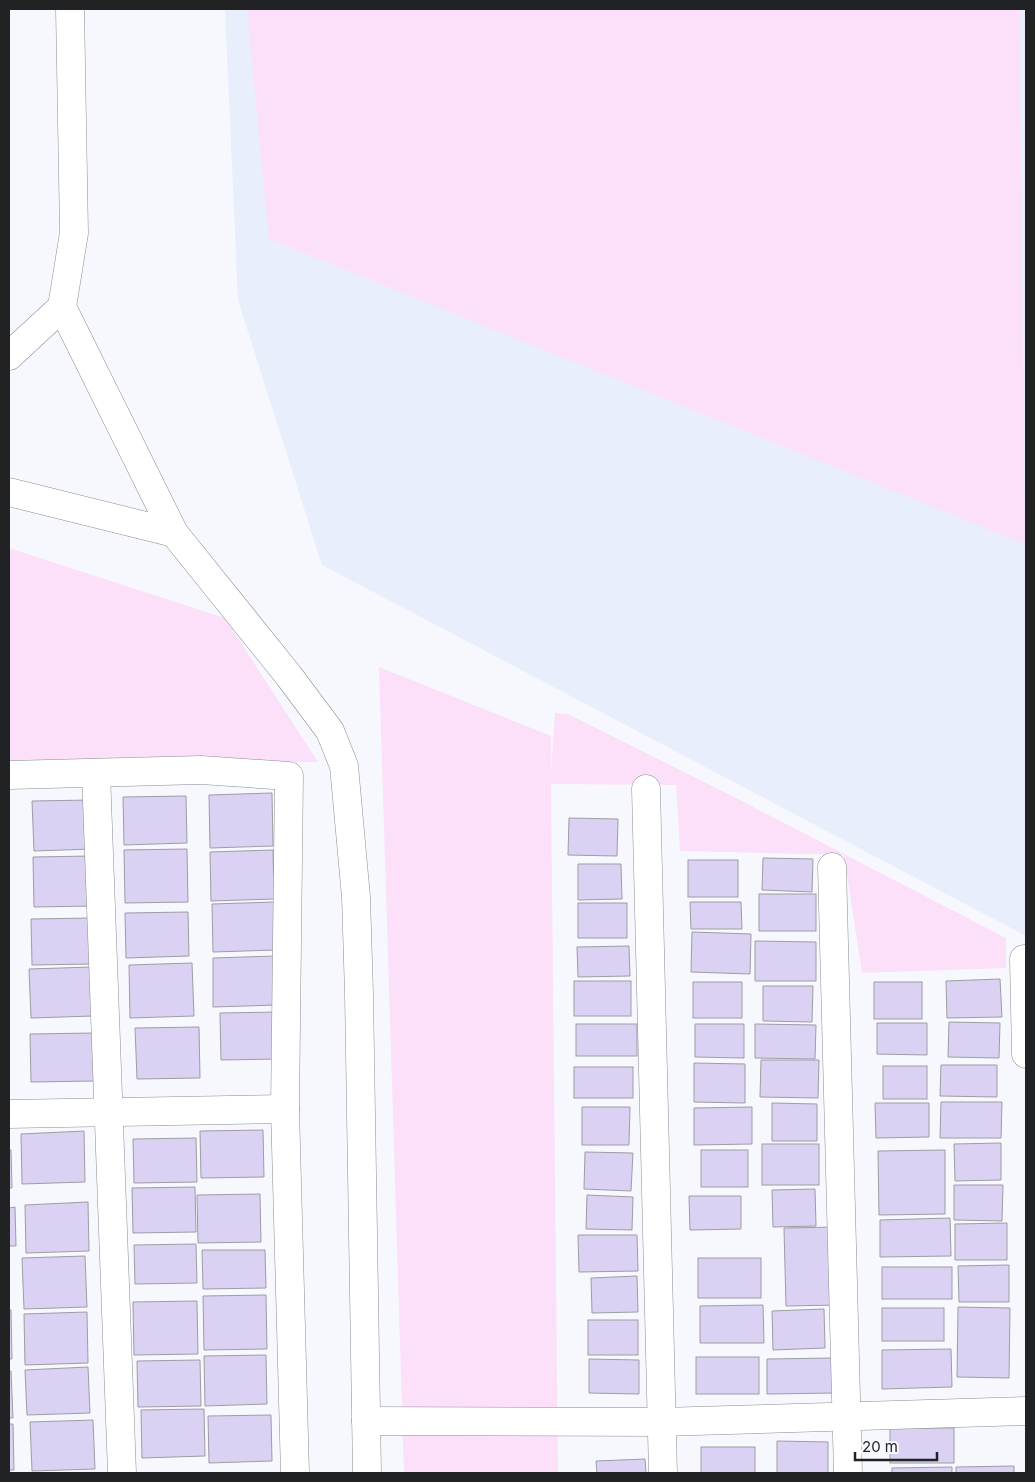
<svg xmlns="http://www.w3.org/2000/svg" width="1035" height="1482" font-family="Inter,sans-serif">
	<rect width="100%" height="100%" fill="#f6f8fe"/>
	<!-- built -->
	<polygon fill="#e8eefb" points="225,9 1026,9 1026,936 322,565 238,300"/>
	<!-- green -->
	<g fill="#fce0fa">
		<polygon points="247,9 1019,9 1025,544 269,239"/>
		<polygon points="9,548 225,618 318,762 9,762"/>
		<polygon points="379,667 551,736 551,772 555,713 568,714 742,801 1006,938 1006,968 862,973 844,855 680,851 676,785 551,784 558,1473 404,1473"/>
	</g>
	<!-- building -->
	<g fill="#dad1f3" stroke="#9e9da2">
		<polygon points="272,793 273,846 210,848 209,795"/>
		<polygon points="186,796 187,843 124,845 123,797"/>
		<polygon points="90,800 92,849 34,851 32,801"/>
		<polygon points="569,818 618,819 617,856 568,855"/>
		<polygon points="187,849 188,902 125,903 124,850"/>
		<polygon points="273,850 274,899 211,901 210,852"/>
		<polygon points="91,856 92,906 34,907 33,857"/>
		<polygon points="763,858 813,859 812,892 762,890"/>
		<rect x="688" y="860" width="50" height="37"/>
		<polygon points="578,864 621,864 622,899 578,900"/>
		<rect x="759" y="894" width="57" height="37"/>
		<polygon points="275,902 276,950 213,952 212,904"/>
		<polygon points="690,902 741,902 742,929 691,929"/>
		<rect x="578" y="903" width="49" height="35"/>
		<polygon points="188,912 189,956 126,958 125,913"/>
		<polygon points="91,918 92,964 32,965 31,919"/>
		<polygon points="692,932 751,934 750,974 691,972"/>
		<polygon points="755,941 816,942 816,981 755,981"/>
		<polygon points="629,946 630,976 578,977 577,947"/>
		<polygon points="275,956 277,1005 213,1007 213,958"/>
		<polygon points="192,963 194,1016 130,1018 129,965"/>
		<polygon points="92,967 93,1016 31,1018 29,969"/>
		<polygon points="1000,979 1002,1017 947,1018 946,981"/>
		<rect x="574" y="981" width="57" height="35"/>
		<rect x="693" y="982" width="49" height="36"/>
		<rect x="874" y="982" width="48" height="37"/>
		<polygon points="763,986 813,986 812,1022 763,1021"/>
		<polygon points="277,1012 279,1059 221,1060 220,1013"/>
		<polygon points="949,1022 1000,1023 999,1058 948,1057"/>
		<polygon points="877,1023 927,1023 927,1055 877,1054"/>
		<rect x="576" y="1024" width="61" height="32"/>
		<polygon points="695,1024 744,1024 744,1058 695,1057"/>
		<polygon points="755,1024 816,1025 815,1059 755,1058"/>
		<polygon points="199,1027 200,1078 137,1079 135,1028"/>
		<polygon points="93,1033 94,1081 31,1082 30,1034"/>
		<polygon points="761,1060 819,1060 818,1098 760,1097"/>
		<polygon points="694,1063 745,1064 745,1103 694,1102"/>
		<polygon points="941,1065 997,1065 997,1097 940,1096"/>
		<rect x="883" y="1066" width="44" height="33"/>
		<rect x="574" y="1067" width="59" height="31"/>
		<polygon points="941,1102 1002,1102 1001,1138 940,1138"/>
		<polygon points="772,1103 817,1104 817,1141 772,1141"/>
		<polygon points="875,1103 929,1103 929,1137 876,1138"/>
		<polygon points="582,1107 630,1107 629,1145 582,1145"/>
		<polygon points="752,1107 752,1144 694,1145 694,1108"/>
		<polygon points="263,1130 264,1177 201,1178 200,1131"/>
		<polygon points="84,1131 85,1182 22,1184 21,1134"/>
		<polygon points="196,1138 197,1182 134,1183 133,1139"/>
		<polygon points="1001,1143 1001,1180 955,1181 954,1144"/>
		<rect x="762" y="1144" width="57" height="41"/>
		<polygon points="9,1150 11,1150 12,1188 9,1188"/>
		<rect x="701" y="1150" width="47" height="37"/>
		<polygon points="945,1150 945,1214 879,1215 878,1151"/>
		<polygon points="585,1152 633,1153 631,1191 584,1189"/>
		<polygon points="954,1185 1003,1185 1002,1221 954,1220"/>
		<polygon points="195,1187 196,1232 133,1233 132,1188"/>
		<polygon points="815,1189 816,1226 773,1227 772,1190"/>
		<polygon points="260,1194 261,1242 198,1243 197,1195"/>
		<polygon points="587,1195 633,1197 632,1230 586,1229"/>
		<polygon points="689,1196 741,1196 741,1229 690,1230"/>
		<polygon points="88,1202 89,1251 26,1253 25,1205"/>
		<polygon points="15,1207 16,1246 9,1246 9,1208"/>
		<polygon points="950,1218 951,1256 880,1257 880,1220"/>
		<polygon points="1007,1223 1007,1260 955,1260 955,1224"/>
		<polygon points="837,1227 839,1305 786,1306 784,1228"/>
		<polygon points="578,1235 637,1235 638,1271 579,1272"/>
		<polygon points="196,1244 197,1283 135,1284 134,1245"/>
		<polygon points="202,1250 265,1250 266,1288 203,1289"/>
		<polygon points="85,1256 87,1307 24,1309 22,1258"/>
		<rect x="698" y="1258" width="63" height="40"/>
		<polygon points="1009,1265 1009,1302 959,1302 958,1266"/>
		<rect x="882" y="1267" width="70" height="32"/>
		<polygon points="637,1276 638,1312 592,1313 591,1278"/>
		<polygon points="266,1295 267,1349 204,1350 203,1296"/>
		<polygon points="197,1301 198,1354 134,1355 133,1302"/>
		<polygon points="763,1305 764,1343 700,1343 700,1306"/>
		<polygon points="958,1307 1010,1308 1009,1378 957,1377"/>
		<rect x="882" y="1308" width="62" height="33"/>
		<polygon points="824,1309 825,1348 773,1350 772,1311"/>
		<polygon points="9,1310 11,1310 12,1359 9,1359"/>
		<polygon points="87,1312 88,1363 25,1365 24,1314"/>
		<rect x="588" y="1320" width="50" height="35"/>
		<polygon points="951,1349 952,1387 882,1389 882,1350"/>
		<polygon points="266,1355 267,1404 205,1406 204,1356"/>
		<rect x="696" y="1357" width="63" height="37"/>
		<polygon points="834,1358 834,1393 767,1394 767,1359"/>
		<polygon points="589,1359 639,1360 639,1394 589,1393"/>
		<polygon points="200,1360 201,1406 138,1407 137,1361"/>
		<polygon points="88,1367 90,1413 27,1415 25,1370"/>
		<polygon points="9,1371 11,1371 13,1418 9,1418"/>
		<polygon points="204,1409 205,1456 142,1458 141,1410"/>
		<polygon points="271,1415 272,1461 209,1463 208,1416"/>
		<polygon points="93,1420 95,1469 32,1471 30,1422"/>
		<polygon points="9,1424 13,1424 14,1470 9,1470"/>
		<rect x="890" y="1428" width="64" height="35"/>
		<polygon points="777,1441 828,1442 828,1473 777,1473"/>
		<rect x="701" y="1447" width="54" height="26"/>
		<polygon points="645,1459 646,1473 597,1473 596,1461"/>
		<polygon points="1014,1466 1014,1473 956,1473 956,1467"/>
		<polygon points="952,1467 952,1473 892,1473 892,1468"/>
	</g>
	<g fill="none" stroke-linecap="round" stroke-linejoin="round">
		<defs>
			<g id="street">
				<polyline points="96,773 122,1473"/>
				<polyline points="9,775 201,770 289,776 285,1109 295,1473"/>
				<polyline points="646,789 663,1473"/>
				<polyline points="832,867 848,1473"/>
				<polyline points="1024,959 1026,1054"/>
				<polyline points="9,1114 285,1109"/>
				<polyline points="366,1421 661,1422 1026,1411"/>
			</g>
			<g id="secondary">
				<polyline points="70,9 74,233 62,307 174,533 289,676 330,731 344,766 356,897 359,994 367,1473"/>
				<polyline points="9,356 62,307"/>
				<polyline points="9,492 174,533"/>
			</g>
		</defs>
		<!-- street casing -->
		<use href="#street" stroke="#8b8d92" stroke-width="29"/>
		<!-- secondary casing -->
		<use href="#secondary" stroke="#8b8d92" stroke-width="29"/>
		<!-- street -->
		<use href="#street" stroke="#fff" stroke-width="28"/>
		<!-- secondary -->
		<use href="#secondary" stroke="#fff" stroke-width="28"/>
	</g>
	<!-- border -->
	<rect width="1035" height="1482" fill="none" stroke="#212224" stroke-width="20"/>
	<!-- scale -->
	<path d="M855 1452v8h82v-8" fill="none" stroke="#212224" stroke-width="2.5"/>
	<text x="862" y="1452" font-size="15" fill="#212224" stroke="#f6f8fe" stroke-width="4" paint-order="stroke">20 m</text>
</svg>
